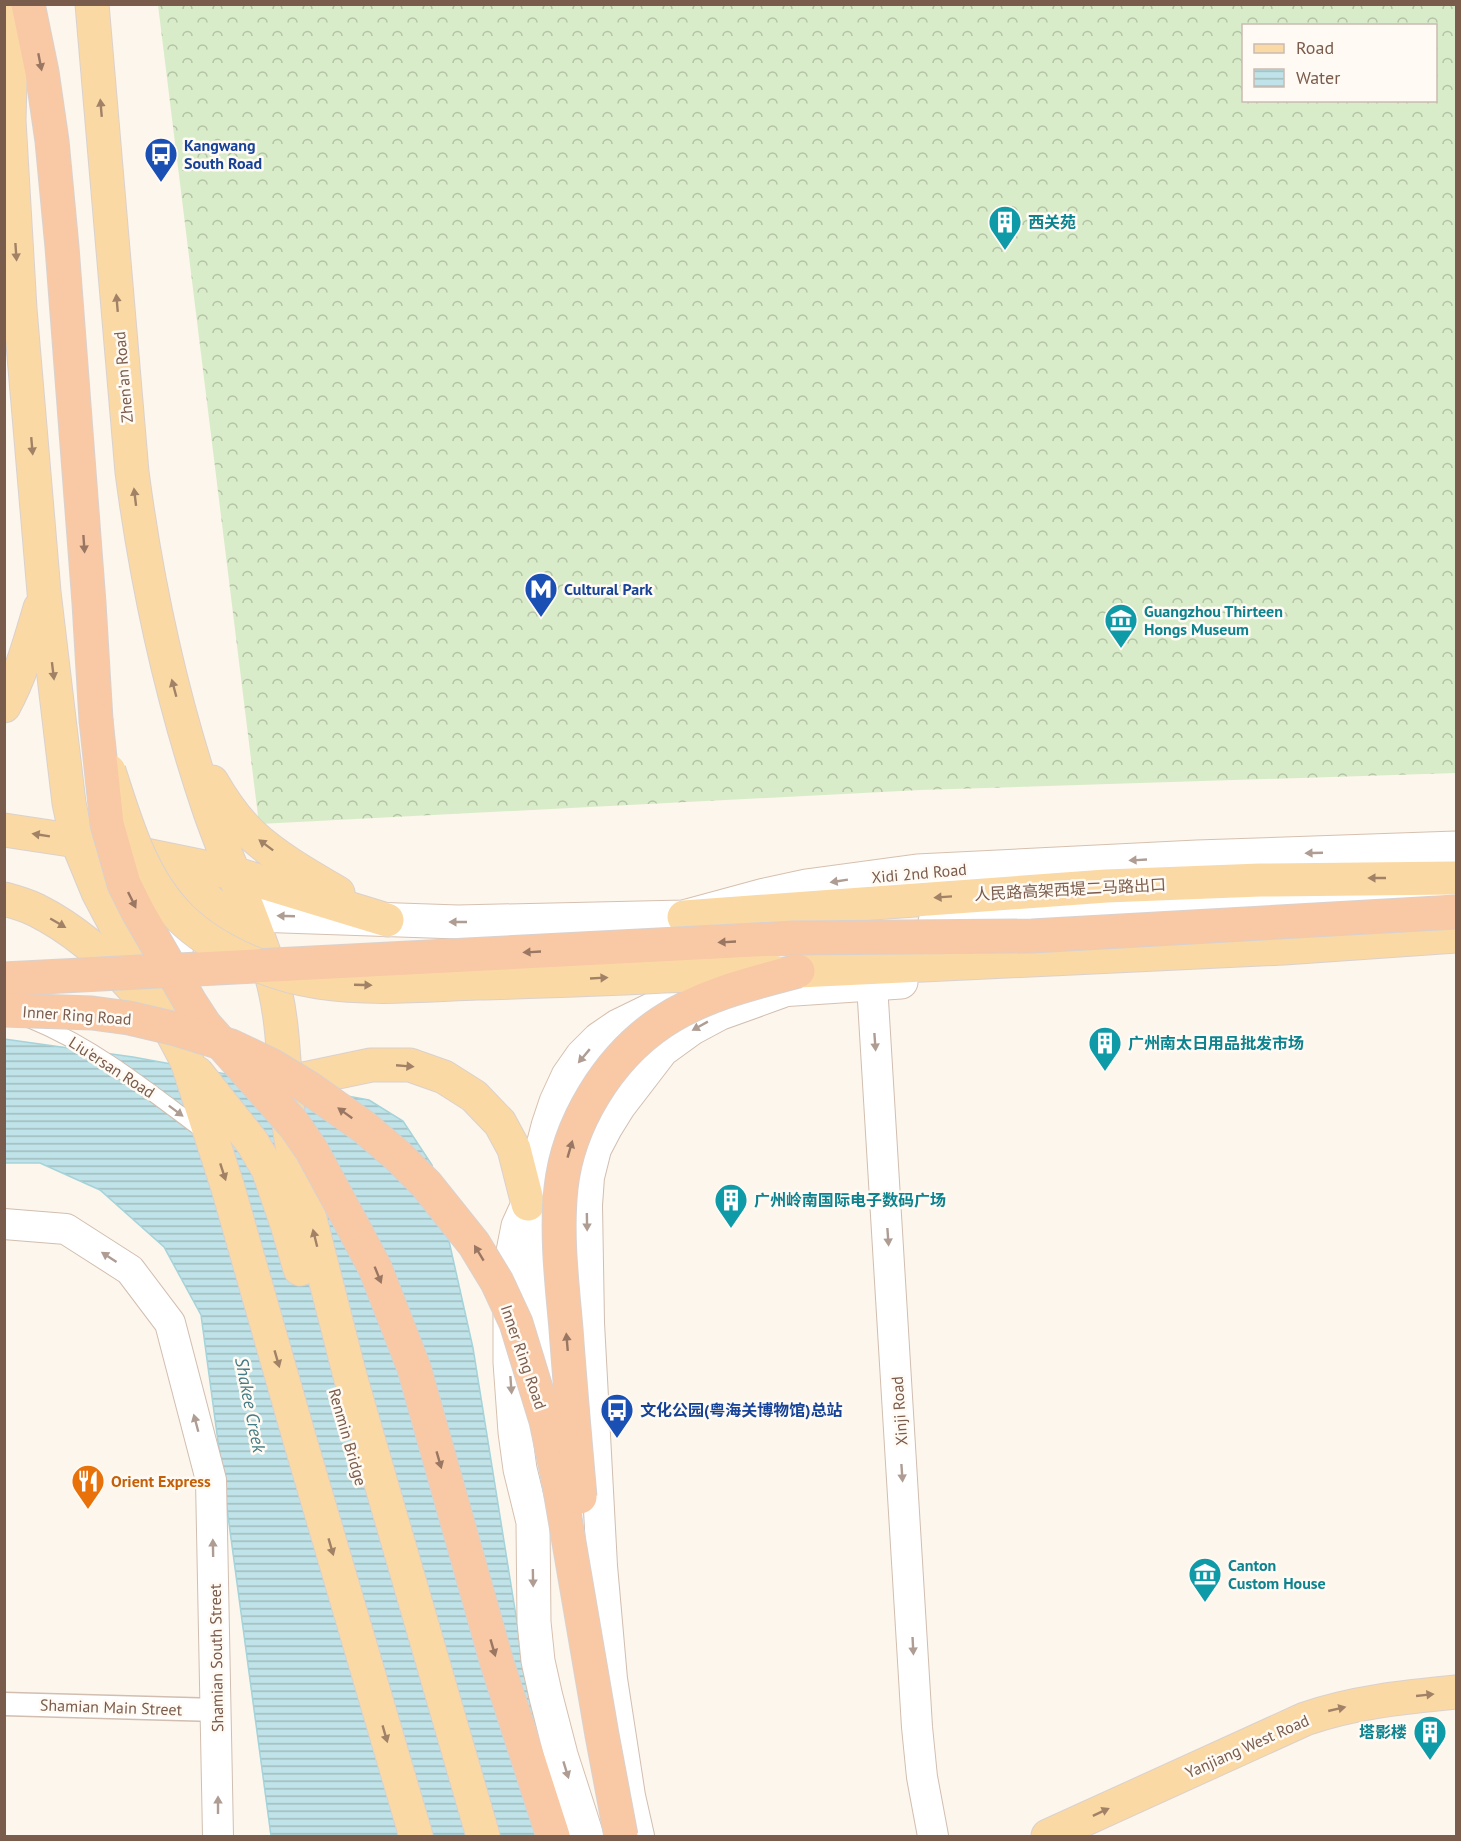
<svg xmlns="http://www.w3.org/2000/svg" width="1461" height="1841" font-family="'PT Sans','Noto Sans SC',sans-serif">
	<defs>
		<pattern id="forest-crowns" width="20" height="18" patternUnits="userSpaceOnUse" patternTransform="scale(1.5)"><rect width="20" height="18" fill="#d8ecc9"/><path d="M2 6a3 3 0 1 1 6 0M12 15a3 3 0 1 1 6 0" fill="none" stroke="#b4c2a5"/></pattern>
		<pattern id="water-rules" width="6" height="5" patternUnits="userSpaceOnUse" patternTransform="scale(1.5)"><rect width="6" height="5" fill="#bfe3e8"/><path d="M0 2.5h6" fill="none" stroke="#a0bbbe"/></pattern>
	</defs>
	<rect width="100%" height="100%" fill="#fdf6ec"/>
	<!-- forest -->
	<path fill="url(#forest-crowns)" fill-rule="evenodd" d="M 158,5 L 1456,5 L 1456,773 L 920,790 L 259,824 ZM 1244,26 L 1436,26 L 1436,100 L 1244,100 Z"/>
	<!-- water -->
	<polygon fill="url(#water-rules)" stroke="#a5d3da" stroke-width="1.5" points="4,1039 133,1057 369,1100 403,1121 432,1165 473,1348 529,1697 569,1836 271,1836 201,1315 164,1247 100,1190 40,1163 5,1163"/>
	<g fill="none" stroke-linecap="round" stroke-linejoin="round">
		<defs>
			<path id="service" d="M 30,1020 C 94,1046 148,1090 203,1131"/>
			<polyline id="pedestrian" points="4,1704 217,1710"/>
			<g id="minor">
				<polyline points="872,984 917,1727 922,1777 933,1836"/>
				<polyline points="4,1224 66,1229 130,1270 170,1323 211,1480 218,1836"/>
				<polyline points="639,1836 630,1796 612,1679 602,1566 589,1323 587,1205 589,1177 596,1149 607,1128 620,1107 663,1051 692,1030 720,1015 781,993"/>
			</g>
			<g id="secondary">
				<polyline points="935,922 1417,898 1456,890"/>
				<path d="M 176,991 C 173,976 173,943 184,931 C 194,920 209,917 223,914 L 458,922 L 684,917 L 765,895 L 806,886 L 917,871 L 1197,857 L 1456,848"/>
				<polyline points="752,992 901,982"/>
				<path d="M 529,1212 C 538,1279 550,1346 548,1414"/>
				<polyline points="587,1836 561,1755 546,1697 538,1661 534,1622 533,1522 520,1469 515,1432 510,1362 510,1267 518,1226 528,1204 548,1126 556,1102 568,1076 582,1056 599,1039 618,1026 657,1007 692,999"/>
			</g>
			<g id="primary">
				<polyline points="12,4 9,120 20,309 44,592 69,803 77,841 98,892 187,1061 228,1188 299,1437 416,1836"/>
				<path d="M 92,4 L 132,472 C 147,586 172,700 209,809 C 228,864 253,916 270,971 C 289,1033 281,1098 295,1160 L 350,1376 L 483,1836"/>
				<path d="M 4,706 C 21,675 30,642 40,608"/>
				<path d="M 212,782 C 223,801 236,820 252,835 C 277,858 309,876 338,893"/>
				<polyline points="4,830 77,841 233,873 387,920"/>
				<path d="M 159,862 C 197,887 232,916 250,959"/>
				<path d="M 4,899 C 15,902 26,905 36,910 C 74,929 106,957 134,989"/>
				<polyline points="684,917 1106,886 1260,880 1456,878"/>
				<polyline points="798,971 1284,948 1456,936"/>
				<polyline points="197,1073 252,1142 268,1169 287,1224 300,1269"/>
				<polyline points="285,1083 371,1065 410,1065 444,1077 474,1096 500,1123 514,1149 528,1204"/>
				<path d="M 1048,1836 L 1305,1719 C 1354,1702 1405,1697 1456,1692"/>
			</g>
			<g id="trunk">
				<polyline points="28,4 42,72 52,141 62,247 89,603 96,720"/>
				<polyline points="351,1223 375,1268 414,1368 497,1663 553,1836"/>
			</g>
		</defs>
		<!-- service casing -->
		<use href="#service" stroke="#d1beb0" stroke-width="17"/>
		<!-- pedestrian casing -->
		<use href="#pedestrian" stroke="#d1beb0" stroke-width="25"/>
		<!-- minor casing -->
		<use href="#minor" stroke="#d1beb0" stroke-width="32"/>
		<!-- secondary casing -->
		<use href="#secondary" stroke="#d6c0b0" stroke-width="35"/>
		<!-- primary casing -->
		<use href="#primary" stroke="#dad1cd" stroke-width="35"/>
		<!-- trunk casing -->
		<use href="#trunk" stroke="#dad1cd" stroke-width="35"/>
		<!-- service -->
		<use href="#service" stroke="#fff" stroke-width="15"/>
		<!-- pedestrian -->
		<use href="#pedestrian" stroke="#fff" stroke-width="22"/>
		<!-- minor -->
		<use href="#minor" stroke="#fff" stroke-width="30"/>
		<!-- secondary -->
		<use href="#secondary" stroke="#fff" stroke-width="33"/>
		<!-- primary -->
		<use href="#primary" stroke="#fbd9a5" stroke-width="33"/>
		<!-- trunk -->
		<use href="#trunk" stroke="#f9c8a4" stroke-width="33"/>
		<defs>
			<path id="primary-bridge" d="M 109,771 C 126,823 141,878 180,917 C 214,951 272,975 318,982 C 370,990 425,985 477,983 C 576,981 674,975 773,972"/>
			<g id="trunk-bridge">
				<polyline points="96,720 107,824 124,884 138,912 190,1002 205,1025 295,1126 312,1151 351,1223"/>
				<polyline points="4,979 794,938 1032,936 1456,912"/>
				<polyline points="4,1010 92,1013 129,1018 176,1029 231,1046 271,1065 309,1088 364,1127 398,1156 426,1184 474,1244 497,1282 516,1323 546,1421 558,1478 602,1735 621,1836"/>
				<path d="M 580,1497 C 575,1441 570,1385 566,1329 C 562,1283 556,1235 561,1188 C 568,1124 608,1058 662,1022 C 702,995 752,983 798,971"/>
			</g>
		</defs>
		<!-- primary-bridge casing -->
		<use href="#primary-bridge" stroke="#dad1cd" stroke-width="35" stroke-linecap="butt"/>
		<!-- trunk-bridge casing -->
		<use href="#trunk-bridge" stroke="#dad1cd" stroke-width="35" stroke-linecap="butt"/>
		<!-- primary-bridge -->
		<use href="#primary-bridge" stroke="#fbd9a5" stroke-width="33"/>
		<!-- trunk-bridge -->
		<use href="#trunk-bridge" stroke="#f9c8a4" stroke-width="33"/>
	</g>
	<!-- one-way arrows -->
	<defs><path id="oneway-solid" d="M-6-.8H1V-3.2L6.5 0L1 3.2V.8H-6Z" transform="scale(1.5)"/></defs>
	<g fill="#9a7763">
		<use href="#oneway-solid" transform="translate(40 62) rotate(79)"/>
		<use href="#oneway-solid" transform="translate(84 544) rotate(86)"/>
		<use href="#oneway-solid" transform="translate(132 900) rotate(64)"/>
		<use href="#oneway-solid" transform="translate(727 942) rotate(177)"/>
		<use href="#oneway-solid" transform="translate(532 952) rotate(177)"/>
		<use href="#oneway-solid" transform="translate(345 1113) rotate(-144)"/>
		<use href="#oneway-solid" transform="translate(570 1149) rotate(-74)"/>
		<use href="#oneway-solid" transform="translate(479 1253) rotate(-121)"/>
		<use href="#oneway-solid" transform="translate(378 1275) rotate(68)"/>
		<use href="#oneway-solid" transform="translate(567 1342) rotate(-95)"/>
		<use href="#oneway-solid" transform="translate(439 1460) rotate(74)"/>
		<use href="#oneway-solid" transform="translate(493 1648) rotate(74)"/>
	</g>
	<g fill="#a18267">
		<use href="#oneway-solid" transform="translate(101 108) rotate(-95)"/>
		<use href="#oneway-solid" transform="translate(16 252) rotate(86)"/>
		<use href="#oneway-solid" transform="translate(117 303) rotate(-95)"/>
		<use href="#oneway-solid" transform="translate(32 446) rotate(85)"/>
		<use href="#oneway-solid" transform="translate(135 497) rotate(-97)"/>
		<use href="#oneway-solid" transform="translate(53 671) rotate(83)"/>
		<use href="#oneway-solid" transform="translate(174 688) rotate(-105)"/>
		<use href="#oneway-solid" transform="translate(41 835) rotate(-171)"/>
		<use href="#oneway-solid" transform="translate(266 845) rotate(-143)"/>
		<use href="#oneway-solid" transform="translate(1377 878) rotate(180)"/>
		<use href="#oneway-solid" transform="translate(943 897) rotate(176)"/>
		<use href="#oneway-solid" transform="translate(58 923) rotate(30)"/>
		<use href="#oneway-solid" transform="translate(599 978) rotate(-3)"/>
		<use href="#oneway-solid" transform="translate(363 985) rotate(2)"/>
		<use href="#oneway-solid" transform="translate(405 1066) rotate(5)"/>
		<use href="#oneway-solid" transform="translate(223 1172) rotate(72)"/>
		<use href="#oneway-solid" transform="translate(315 1238) rotate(-104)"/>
		<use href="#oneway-solid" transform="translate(277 1359) rotate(74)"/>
		<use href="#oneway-solid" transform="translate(331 1547) rotate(74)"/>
		<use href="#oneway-solid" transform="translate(1425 1695) rotate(-6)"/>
		<use href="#oneway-solid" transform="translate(1337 1709) rotate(-13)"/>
		<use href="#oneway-solid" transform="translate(385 1734) rotate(74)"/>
		<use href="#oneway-solid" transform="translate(1101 1812) rotate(-25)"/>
	</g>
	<g fill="#af9d94">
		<use href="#oneway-solid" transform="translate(1314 853) rotate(178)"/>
		<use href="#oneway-solid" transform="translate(1138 860) rotate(177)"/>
		<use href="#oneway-solid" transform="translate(839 881) rotate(171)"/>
		<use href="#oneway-solid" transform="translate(286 916) rotate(-178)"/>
		<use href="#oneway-solid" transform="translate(458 922) rotate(-180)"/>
		<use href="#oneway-solid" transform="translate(700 1026) rotate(151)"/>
		<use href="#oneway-solid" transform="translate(875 1042) rotate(86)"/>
		<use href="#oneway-solid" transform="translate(584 1056) rotate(130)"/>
		<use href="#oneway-solid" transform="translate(176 1111) rotate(37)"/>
		<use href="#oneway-solid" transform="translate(587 1222) rotate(89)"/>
		<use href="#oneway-solid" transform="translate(888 1237) rotate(86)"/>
		<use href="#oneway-solid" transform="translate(109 1257) rotate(-147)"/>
		<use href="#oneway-solid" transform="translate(511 1385) rotate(86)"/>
		<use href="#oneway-solid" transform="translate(196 1423) rotate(-105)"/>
		<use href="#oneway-solid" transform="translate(902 1473) rotate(86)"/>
		<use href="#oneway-solid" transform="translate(213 1548) rotate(-91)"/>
		<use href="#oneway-solid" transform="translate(533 1578) rotate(89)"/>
		<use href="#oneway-solid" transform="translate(913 1646) rotate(87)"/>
		<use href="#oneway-solid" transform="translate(566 1770) rotate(73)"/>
		<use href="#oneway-solid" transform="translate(218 1805) rotate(-90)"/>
	</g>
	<!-- icons -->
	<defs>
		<symbol id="bus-pin" viewBox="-11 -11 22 30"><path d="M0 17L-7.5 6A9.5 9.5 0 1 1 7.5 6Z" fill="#1a4fb4" stroke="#fffaf3"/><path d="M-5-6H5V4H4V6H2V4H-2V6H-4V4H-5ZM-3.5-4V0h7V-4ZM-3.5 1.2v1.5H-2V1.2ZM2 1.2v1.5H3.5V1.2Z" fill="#fff"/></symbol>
		<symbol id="building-pin" viewBox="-11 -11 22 30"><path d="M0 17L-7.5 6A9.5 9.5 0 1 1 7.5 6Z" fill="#0f9aa8" stroke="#fffaf3"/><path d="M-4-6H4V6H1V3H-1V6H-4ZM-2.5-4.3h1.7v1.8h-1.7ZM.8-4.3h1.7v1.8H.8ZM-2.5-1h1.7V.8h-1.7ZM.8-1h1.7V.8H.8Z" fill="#fff"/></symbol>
		<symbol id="metro-pin" viewBox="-11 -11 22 30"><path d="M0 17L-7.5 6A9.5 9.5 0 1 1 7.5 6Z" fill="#1a4fb4" stroke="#fffaf3"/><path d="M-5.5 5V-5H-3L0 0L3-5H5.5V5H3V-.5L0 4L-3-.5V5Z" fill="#fff"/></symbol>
		<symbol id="museum-pin" viewBox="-11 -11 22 30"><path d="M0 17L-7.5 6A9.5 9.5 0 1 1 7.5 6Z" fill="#0f9aa8" stroke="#fffaf3"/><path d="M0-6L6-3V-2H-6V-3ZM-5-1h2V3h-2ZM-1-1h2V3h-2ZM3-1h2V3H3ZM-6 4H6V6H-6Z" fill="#fff"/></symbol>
		<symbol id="restaurant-pin" viewBox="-11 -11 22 30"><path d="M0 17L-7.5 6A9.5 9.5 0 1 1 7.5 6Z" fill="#e8710a" stroke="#fffaf3"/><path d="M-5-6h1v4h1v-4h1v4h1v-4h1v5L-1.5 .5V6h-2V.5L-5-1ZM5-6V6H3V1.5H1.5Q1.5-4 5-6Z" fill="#fff"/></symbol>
	</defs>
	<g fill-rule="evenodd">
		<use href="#bus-pin" x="142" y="135" width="38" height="52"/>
		<use href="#building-pin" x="986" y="203" width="38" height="52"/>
		<use href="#metro-pin" x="522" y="570" width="38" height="52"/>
		<use href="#museum-pin" x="1102" y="601" width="38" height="52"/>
		<use href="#building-pin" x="1086" y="1024" width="38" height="52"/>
		<use href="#building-pin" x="712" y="1181" width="38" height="52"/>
		<use href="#bus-pin" x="598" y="1391" width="38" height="52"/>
		<use href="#restaurant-pin" x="69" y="1462" width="38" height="52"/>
		<use href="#museum-pin" x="1186" y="1555" width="38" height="52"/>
		<use href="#building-pin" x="1411" y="1713" width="38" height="52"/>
	</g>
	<g text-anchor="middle" stroke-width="5" stroke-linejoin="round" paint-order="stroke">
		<!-- transit labels -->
		<g font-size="16" font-weight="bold" fill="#164399" stroke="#fffaf3" text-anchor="start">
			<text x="184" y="151">Kangwang<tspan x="184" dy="18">South Road</tspan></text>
			<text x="564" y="595">Cultural Park</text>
			<text x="640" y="1416">文化公园(粤海关博物馆)总站</text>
		</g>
		<!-- culture labels -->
		<g font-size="16" font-weight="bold" fill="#0d838f" stroke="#fffaf3" text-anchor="start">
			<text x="1028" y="228">西关苑</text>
			<text x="1144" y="617">Guangzhou Thirteen<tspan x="1144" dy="18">Hongs Museum</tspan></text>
			<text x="1128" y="1049">广州南太日用品批发市场</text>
			<text x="754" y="1206">广州岭南国际电子数码广场</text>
			<text x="1228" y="1571">Canton<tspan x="1228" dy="18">Custom House</tspan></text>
			<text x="1407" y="1738" text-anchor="end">塔影楼</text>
		</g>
		<!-- street labels -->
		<g font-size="16" fill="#7a5c4d" stroke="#fffaf3">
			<text transform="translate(123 377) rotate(-95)" y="6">Zhen'an Road</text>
			<text transform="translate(919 873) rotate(-5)" y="6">Xidi 2nd Road</text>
			<text transform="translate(1070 889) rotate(-3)" y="6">人民路高架西堤二马路出口</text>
			<text transform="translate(77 1015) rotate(4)" y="6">Inner Ring Road</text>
			<text transform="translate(112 1067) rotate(33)" y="6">Liu'ersan Road</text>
			<text transform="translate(524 1357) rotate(71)" y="6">Inner Ring Road</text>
			<text transform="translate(899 1411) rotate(-94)" y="6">Xinji Road</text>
			<text transform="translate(348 1437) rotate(74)" y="6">Renmin Bridge</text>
			<text transform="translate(216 1658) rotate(-91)" y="6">Shamian South Street</text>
			<text transform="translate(111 1707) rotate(2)" y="6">Shamian Main Street</text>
			<text transform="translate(1247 1746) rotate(-24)" y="6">Yanjiang West Road</text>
		</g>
		<!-- food labels -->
		<g font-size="16" font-weight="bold" fill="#c56008" stroke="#fffaf3" text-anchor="start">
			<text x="111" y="1487">Orient Express</text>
		</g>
		<!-- water labels -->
		<g font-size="18" font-style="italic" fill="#437c86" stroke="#fffaf3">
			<text transform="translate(250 1405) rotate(79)" y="6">Shakee Creek</text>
		</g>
	</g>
	<!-- border -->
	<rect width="1461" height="1841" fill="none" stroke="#7a5c4d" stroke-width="12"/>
	<!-- legend -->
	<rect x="1242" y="24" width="195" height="78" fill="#fffaf3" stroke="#cabbb1" stroke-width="1.5"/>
	<rect x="1254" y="44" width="30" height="9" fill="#fbd9a5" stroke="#cabbb1" stroke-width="1.5"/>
	<text x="1296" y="54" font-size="18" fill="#7a5c4d">Road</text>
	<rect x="1254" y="69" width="30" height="18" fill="url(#water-rules)" stroke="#cabbb1" stroke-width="1.5"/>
	<text x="1296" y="84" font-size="18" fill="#7a5c4d">Water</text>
</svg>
